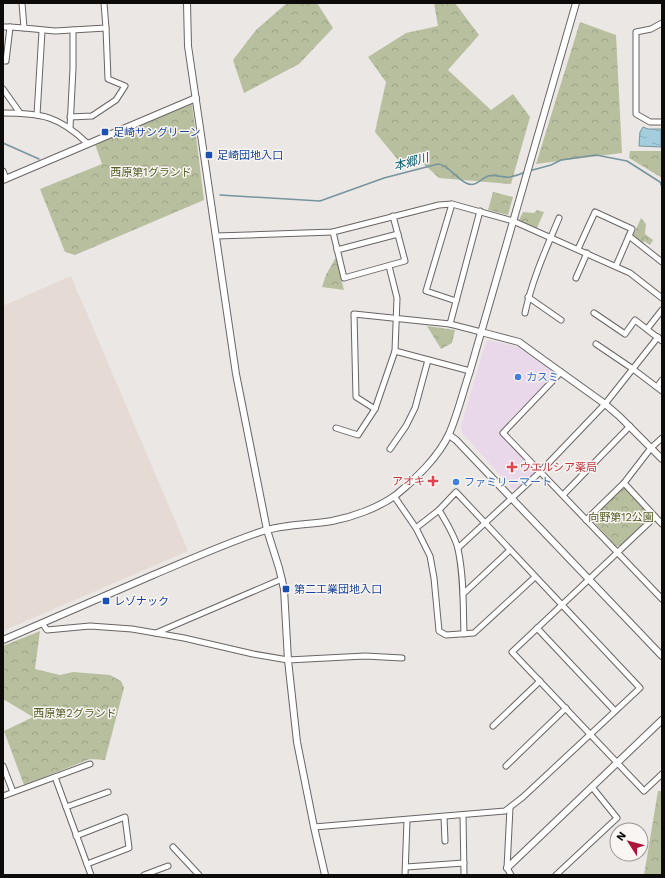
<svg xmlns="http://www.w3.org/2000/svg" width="665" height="878" font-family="'Work Sans','Noto Sans JP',sans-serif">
	<defs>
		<pattern id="forest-crowns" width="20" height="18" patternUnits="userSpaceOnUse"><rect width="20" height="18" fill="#b8bf9f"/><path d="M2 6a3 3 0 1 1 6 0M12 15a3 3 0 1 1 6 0" fill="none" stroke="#9da388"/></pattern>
		<pattern id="water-ripples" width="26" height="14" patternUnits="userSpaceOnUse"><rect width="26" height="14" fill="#a4cedd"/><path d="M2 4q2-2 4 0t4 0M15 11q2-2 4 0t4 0" fill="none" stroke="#8cb0bc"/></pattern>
	</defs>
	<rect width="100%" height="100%" fill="#ebe7e5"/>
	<!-- commercial -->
	<polygon fill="#e9d8ea" points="489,340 518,347 553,372 554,376 499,432 534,469 534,473 518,489 513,489 463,434 461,426 483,352 487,341"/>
	<!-- built -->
	<polygon fill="#e6dad4" points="71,276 188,551 3,631 3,306"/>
	<!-- forest -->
	<g fill="url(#forest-crowns)">
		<polygon points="287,3 317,3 333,28 299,64 244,93 233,60 256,30"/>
		<polygon points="434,3 455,3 479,35 448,70 491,110 513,94 530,117 511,184 439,178 416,157 398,160 375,132 386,82 368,57 406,33 438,26"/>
		<polygon points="580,22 616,35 622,153 536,164"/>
		<polygon points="192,104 204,200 75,255 65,252 40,189 102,164 95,144"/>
		<polygon points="630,151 662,151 662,178 629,158"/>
		<polygon points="493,192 513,197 508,215 488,210"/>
		<polygon points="537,210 544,212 537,228 519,220 523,212 534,213"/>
		<polygon points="641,218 646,224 645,234 653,240 650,245 644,241 643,244 633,236"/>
		<polygon points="336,257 344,290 322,287 326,275"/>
		<polygon points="427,326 455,330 452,343 441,349"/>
		<polygon points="622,488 627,488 650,514 649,518 620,546 616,546 592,520 592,516"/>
		<polygon points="40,631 35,669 60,675 73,672 110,675 121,681 124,688 105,760 90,759 24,785 4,731 33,717 3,699 3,646"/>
		<polygon points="658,791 662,791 662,875 644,875"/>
	</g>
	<!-- water -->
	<polygon fill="url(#water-ripples)" stroke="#76949e" points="643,127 648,129 661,129 661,147 639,146 640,132"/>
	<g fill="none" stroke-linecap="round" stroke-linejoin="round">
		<!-- stream -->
		<g stroke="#76949e" stroke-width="1.5">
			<polyline points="3,143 39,159"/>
			<polyline points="529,171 551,165 561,160 596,155 627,161 660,182 662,187"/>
			<path d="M 220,195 L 320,201 L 384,178 L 438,164 C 447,164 457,179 466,183 C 476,188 480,179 488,176 C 495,174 503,178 510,177 C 515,176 521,174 525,172"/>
		</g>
		<defs>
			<g id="minor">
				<polyline points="22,3 24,28 55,31 106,28 104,3"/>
				<polyline points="662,23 651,29 636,32 636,114 650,122 662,122"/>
				<polyline points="3,27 10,27 6,61 3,61"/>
				<polyline points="10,27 24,28"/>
				<polyline points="3,89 20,113"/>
				<path d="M 3,113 C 41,113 59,116 87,143"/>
				<polyline points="37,115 42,31"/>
				<polyline points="70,117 92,116 116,100 125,86 108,79 106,28"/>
				<polyline points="70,128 73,68 73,30"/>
				<polyline points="3,171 6,179"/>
				<polyline points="452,204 426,291 456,301"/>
				<polyline points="333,232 344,278 405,261 393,216"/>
				<polyline points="216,236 333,232 439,205 452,204 513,221 630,273 662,298"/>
				<polyline points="629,236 662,262"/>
				<polyline points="578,249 595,212 632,229 616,266"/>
				<polyline points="337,250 398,234"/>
				<polyline points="576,278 587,253"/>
				<polyline points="528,297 561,320"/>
				<path d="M 525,313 C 532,280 546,249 559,218"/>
				<polyline points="594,313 625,334 635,320 662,341"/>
				<polyline points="450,324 480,211"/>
				<polyline points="647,329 662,310"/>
				<polyline points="596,344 633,369 662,391"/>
				<polyline points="395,351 470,371"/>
				<polyline points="561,372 503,433 662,599"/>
				<polyline points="657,387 662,380"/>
				<polyline points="375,409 356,397 354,314 450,324 481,332"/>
				<polyline points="336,428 358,435 375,409 395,351 397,298 389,266"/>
				<polyline points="390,449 406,426 415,408 428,360"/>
				<polyline points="624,483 662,524"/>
				<polyline points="563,495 630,426"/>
				<polyline points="394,496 416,528"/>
				<path d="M 439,510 C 446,522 455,536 458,549 C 464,577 463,606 464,634"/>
				<polyline points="655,517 512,652 644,791 662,774"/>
				<polyline points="586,520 624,483 651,448 662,438"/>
				<polyline points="458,548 540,472 605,404 658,337"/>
				<polyline points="463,594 510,550"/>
				<polyline points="42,623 47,630 90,626 132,629 184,638 253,654 288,660 365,656 402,658"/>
				<polyline points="537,628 615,711"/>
				<polyline points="156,633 282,579"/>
				<polyline points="493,726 540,681"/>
				<polyline points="3,766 13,792"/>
				<polyline points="506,766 566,708"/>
				<polyline points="55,777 91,875"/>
				<polyline points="3,796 90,764"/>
				<polyline points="66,807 108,792"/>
				<polyline points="510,808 507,868 511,875"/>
				<polyline points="463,815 464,875"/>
				<polyline points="444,817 445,841"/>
				<polyline points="314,827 505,811 523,797 640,688 456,492 439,510 416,528 430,556 434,578 439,631 446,635 474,633 535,577"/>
				<polyline points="76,836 125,817 129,848 87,864"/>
				<polyline points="173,847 199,875"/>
				<polyline points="406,867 464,863"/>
				<polyline points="144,875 168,866"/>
				<polyline points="405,875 407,820"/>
				<polyline points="556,875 617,818 592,787"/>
			</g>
			<g id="tertiary">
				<polyline points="187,3 188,46 236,374 267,530 279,568 284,589 288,660 297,742 314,827 325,875"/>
				<polyline points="3,180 196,98"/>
				<polyline points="481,332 519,342 534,353 605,404 619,416 662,459"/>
				<polyline points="449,435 456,440 662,656"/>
				<path d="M 3,640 C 53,618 103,597 153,575 C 189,560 224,544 260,532 C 283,524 308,525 332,521 C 353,517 378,508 396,495 C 415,480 439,456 449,434 C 458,414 463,391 470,371 L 576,3"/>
				<polyline points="507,868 662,720"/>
			</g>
		</defs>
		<!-- minor casing -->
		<use href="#minor" stroke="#696564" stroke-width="7"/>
		<!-- tertiary casing -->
		<use href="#tertiary" stroke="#696564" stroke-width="8"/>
		<!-- minor -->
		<use href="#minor" stroke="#fff" stroke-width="5"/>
		<!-- tertiary -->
		<use href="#tertiary" stroke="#fff" stroke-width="6"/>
	</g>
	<!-- markers -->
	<g fill="#1a4fb4" stroke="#f9f5f3" stroke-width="1.5">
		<rect x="101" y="128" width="8" height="8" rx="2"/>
		<rect x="205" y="151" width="8" height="8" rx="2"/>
		<rect x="282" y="585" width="8" height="8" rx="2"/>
		<rect x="102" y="597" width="8" height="8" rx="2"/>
	</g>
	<g fill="#3f7fe0" stroke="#f9f5f3" stroke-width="1.5">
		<circle cx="518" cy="377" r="4"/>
		<circle cx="456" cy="482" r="4"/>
	</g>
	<g fill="#e0444e" stroke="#f9f5f3" stroke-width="1.5">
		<path d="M510 461h4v4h4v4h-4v4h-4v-4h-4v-4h4z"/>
		<path d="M431 475h4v4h4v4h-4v4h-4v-4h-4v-4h4z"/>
	</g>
	<g text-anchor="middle" stroke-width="3" stroke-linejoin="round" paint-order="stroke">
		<!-- transit labels -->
		<g font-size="11" fill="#164399" stroke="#f9f5f3" text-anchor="start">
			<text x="113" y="136">足崎サングリーン</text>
			<text x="217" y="159">足崎団地入口</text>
			<text x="294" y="593">第二工業団地入口</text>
			<text x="114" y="605">レゾナック</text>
		</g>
		<!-- park labels -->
		<g font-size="11" fill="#545e26" stroke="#f9f5f3">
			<text x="151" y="176">西原第1グランド</text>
			<text x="621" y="521">向野第12公園</text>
			<text x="75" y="717">西原第2グランド</text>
		</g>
		<!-- shop labels -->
		<g font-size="11" fill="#366cbe" stroke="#f9f5f3" text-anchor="start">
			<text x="526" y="381">カスミ</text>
			<text x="464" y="486">ファミリーマート</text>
		</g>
		<!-- health labels -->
		<g font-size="11" fill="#be3a42" stroke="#f9f5f3" text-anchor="start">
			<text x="520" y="471">ウエルシア薬局</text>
			<text x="425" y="485" text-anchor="end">アオキ</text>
		</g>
		<!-- water labels -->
		<g font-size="12" font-style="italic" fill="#075c72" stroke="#f9f5f3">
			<text transform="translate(411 162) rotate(-15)" y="4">本郷川</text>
		</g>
	</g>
	<!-- border -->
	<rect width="665" height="878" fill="none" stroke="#0c0b0a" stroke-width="8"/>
	<!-- north arrow -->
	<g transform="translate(629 842) rotate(306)"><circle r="19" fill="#f9f5f3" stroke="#9a9796"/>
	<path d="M0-3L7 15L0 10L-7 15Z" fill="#ab163b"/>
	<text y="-6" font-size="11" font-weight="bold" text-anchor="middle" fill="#0c0b0a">N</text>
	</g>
</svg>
